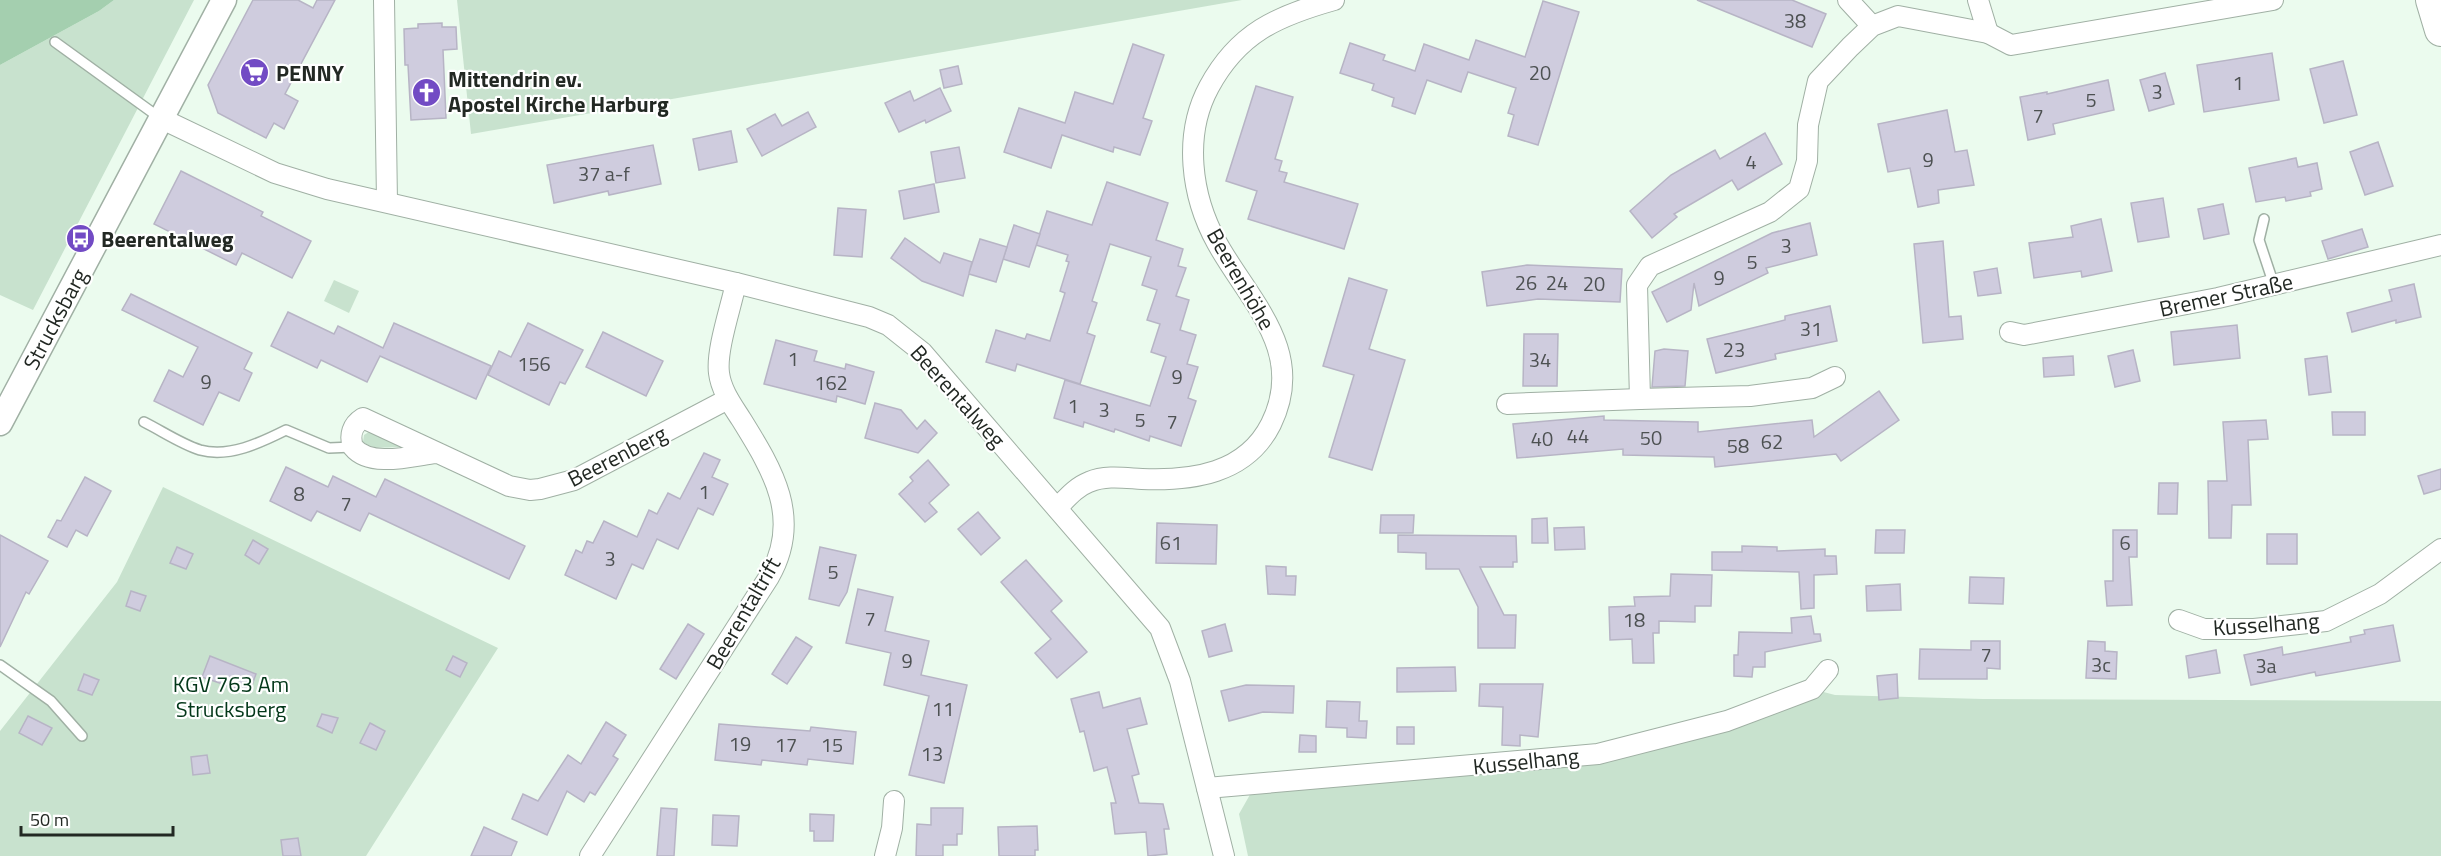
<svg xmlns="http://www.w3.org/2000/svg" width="2441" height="856" font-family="'Titillium Web',sans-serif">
	<rect width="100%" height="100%" fill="#ebfbee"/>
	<!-- green -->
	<g fill="#c8e2ce">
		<polygon points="114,0 194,0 33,310 0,295 0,65 99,11"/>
		<polygon points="457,0 1242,0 471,134"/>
		<polygon points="334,280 359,291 349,313 324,301"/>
		<path d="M 372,430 L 402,444 L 400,447 C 388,447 373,450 363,442 L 364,435 Z"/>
		<polygon points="163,487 498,648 366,856 0,856 0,731 117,582"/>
		<polygon points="1812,689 1835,695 1983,699 2441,701 2441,856 1248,856 1239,814 1256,784 1598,754"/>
	</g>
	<!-- water -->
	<polygon fill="#a4cfaf" points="0,0 114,0 99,11 0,65"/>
	<!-- building -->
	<g fill="#cfccde" stroke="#b7b4c5" stroke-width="1.5">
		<polygon points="253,0 298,0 313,8 317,0 335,0 285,94 298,101 284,129 274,123 266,138 218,113 208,85"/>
		<polygon points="1697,0 1792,0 1826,14 1812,47"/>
		<polygon points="1543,1 1579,12 1538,145 1508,136 1514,115 1508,113 1516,88 1468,72 1461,92 1427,80 1415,114 1392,106 1394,98 1372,90 1374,84 1340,73 1350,43 1385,55 1383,60 1415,71 1424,44 1469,60 1476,40 1525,57"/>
		<polygon points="442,23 442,27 456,27 457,49 443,50 446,118 411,120 408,65 405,65 404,29 418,28 418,24"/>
		<polygon points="1133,44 1164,55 1143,118 1152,121 1140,155 1114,147 1113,152 1062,135 1051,168 1004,152 1019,108 1065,123 1075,92 1113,104"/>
		<polygon points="2272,53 2279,100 2204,112 2197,65"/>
		<polygon points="2343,61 2357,115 2324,123 2310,69"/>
		<polygon points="958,66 962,84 944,88 940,70"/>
		<polygon points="2165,73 2174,104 2149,111 2140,80"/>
		<polygon points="2108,80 2114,110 2053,124 2055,134 2028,140 2020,97 2047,92 2047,94"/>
		<polygon points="1256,86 1293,97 1275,159 1282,161 1279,171 1287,173 1284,182 1358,204 1344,249 1248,219 1257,191 1226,181"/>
		<polygon points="940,88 951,111 926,123 925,120 899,132 885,103 910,91 914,101"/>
		<polygon points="1947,110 1955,152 1967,150 1974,185 1938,190 1939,203 1918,207 1910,168 1888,172 1878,124"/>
		<polygon points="808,112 816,127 762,156 747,129 775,114 782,126"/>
		<polygon points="731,131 737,162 699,170 693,139"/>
		<polygon points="1765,133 1782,164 1753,181 1738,190 1732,180 1674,214 1677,217 1652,238 1630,211 1671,175 1699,159 1715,150 1720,159"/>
		<polygon points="2378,142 2393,186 2365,195 2350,152"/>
		<polygon points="653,145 661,184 609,195 608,191 554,203 547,165"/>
		<polygon points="959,147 965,178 936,183 931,152"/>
		<polygon points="2296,158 2298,167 2317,163 2322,189 2310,192 2311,196 2286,201 2285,197 2256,202 2249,168"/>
		<polygon points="181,171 263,212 261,216 311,241 292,278 242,253 236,265 154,224"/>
		<polygon points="1107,182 1168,203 1156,240 1183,249 1178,266 1186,268 1176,296 1189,300 1180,330 1196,335 1187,364 1198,367 1188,398 1196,401 1181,446 1150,436 1149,441 1115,429 1114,432 1084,422 1083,427 1054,418 1065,380 1150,406 1166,357 1151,352 1160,324 1147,320 1157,290 1142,285 1151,257 1110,244 1092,301 1097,303 1087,333 1095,336 1080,384 1017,364 1015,371 986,362 996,330 1025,339 1027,334 1050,341 1065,293 1060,291 1069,262 1066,261 1068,255 1036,245 1047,211 1092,225"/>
		<polygon points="934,184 939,212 904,219 899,191"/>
		<polygon points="2163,198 2169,237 2138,242 2131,203"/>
		<polygon points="2223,204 2229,234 2204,239 2198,209"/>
		<polygon points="838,208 866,210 862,257 834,255"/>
		<polygon points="2101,219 2112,271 2082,277 2081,271 2034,278 2029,243 2073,237 2071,226"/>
		<polygon points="1810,223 1817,255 1766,268 1768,273 1699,306 1694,283 1691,310 1667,322 1652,292 1772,233"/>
		<polygon points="1014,225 1040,234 1029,267 1003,259"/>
		<polygon points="2362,229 2368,247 2328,259 2322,241"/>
		<polygon points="905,238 940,263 944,253 972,262 969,273 980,239 1007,247 996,282 969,274 963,296 922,281 891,258"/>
		<polygon points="1943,241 1949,317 1961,316 1963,339 1923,343 1914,244"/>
		<polygon points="1527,265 1622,269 1620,302 1538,299 1487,306 1482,272"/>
		<polygon points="1997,268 2001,293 1978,296 1974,272"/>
		<polygon points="1349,278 1387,290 1369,349 1405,360 1372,470 1329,457 1354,375 1323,366"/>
		<polygon points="2414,284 2421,317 2396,323 2396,320 2352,332 2347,313 2392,301 2389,290"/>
		<polygon points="131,294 252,353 244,369 252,373 239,401 219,392 203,425 154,401 169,370 183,377 198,347 122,310"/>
		<polygon points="1830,306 1837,341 1775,354 1776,359 1716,373 1707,339 1785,320 1785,316"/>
		<polygon points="288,312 334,334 338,326 383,348 394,323 491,366 476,399 380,356 367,382 321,360 317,368 271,346"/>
		<polygon points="528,323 583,350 565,384 560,382 549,405 488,375 499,351 511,357"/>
		<polygon points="2237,325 2240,358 2174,365 2171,332"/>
		<polygon points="603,332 663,361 646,396 586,367"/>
		<polygon points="1524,334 1558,334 1557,386 1523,386"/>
		<polygon points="776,340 817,351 814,361 845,369 846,364 874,372 865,404 837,396 836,402 764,384"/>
		<polygon points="1664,349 1688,351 1685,386 1652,387 1655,351"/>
		<polygon points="2133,350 2140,381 2115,387 2108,356"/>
		<polygon points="2073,356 2074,375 2044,377 2043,358"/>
		<polygon points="2327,356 2331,392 2309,395 2305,359"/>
		<polygon points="1879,391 1899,420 1841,461 1836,454 1715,467 1714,457 1623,455 1623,449 1517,458 1513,424 1604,416 1604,420 1698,422 1698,432 1812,420 1814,437"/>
		<polygon points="875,403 901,410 917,429 925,420 937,433 918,453 865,438"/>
		<polygon points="2332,412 2365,412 2365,435 2333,435"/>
		<polygon points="2266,420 2268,439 2248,440 2251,505 2232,505 2231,538 2209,538 2208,481 2227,481 2223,422"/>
		<polygon points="704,453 720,460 712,477 728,484 713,515 698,508 678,549 657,539 643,569 632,564 616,599 565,575 576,550 582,553 587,541 593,543 604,521 637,537 649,510 657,514 668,493 680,499"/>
		<polygon points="928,460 949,485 929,503 937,512 925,522 899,494 913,481 910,477"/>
		<polygon points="286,467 328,487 333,476 376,497 385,479 525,546 509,579 369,513 360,531 317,511 311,521 270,501"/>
		<polygon points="2441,469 2441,489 2424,494 2418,476"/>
		<polygon points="85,477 111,491 87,536 76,530 67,547 48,537 57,520 61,521"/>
		<polygon points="2159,483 2178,483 2177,514 2158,514"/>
		<polygon points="978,512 1000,538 981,555 958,529"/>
		<polygon points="1381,515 1414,515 1413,533 1380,533"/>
		<polygon points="1547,518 1548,543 1532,543 1532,519"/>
		<polygon points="1157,523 1217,525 1216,564 1156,563"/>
		<polygon points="1584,527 1585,549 1555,550 1554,528"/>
		<polygon points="1876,530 1905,530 1904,553 1875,553"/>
		<polygon points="2113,530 2137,530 2137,557 2129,557 2132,605 2107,606 2105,581 2113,581"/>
		<rect x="2267" y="534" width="30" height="30"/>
		<polygon points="0,535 48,561 29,594 26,592 0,647"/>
		<polygon points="1398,535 1516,536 1517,562 1513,562 1513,567 1480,567 1504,615 1516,615 1515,648 1478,648 1478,607 1459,569 1426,569 1426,553 1398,552"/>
		<polygon points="253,540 268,549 259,564 245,555"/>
		<polygon points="1742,546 1777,547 1777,551 1825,549 1825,556 1836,556 1837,574 1814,575 1814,608 1801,609 1799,572 1712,570 1712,552 1742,552"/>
		<polygon points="177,547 193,554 186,569 170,563"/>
		<polygon points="820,547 856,555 847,592 839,606 809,599"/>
		<polygon points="1026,560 1062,601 1051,611 1087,652 1057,678 1035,653 1051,639 1001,582"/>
		<polygon points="1266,566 1286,567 1286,576 1296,576 1295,595 1268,594"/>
		<polygon points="1671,574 1712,575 1711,606 1695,606 1695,622 1659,621 1659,633 1653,633 1654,663 1633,663 1632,639 1610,640 1609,607 1635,606 1634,597 1670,596"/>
		<polygon points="1970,577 2004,578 2003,604 1969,603"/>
		<polygon points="1900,584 1901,610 1867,611 1866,586"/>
		<polygon points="858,589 893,597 885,631 929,641 921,675 967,685 944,783 909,775 929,696 884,685 891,653 846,643"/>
		<polygon points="131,591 146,596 140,611 126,606"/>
		<polygon points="1811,616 1814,634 1820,634 1821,641 1765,652 1765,667 1753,667 1752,677 1734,676 1734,655 1738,655 1739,632 1792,633 1791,618"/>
		<polygon points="688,624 704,634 676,679 660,669"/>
		<polygon points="1225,624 1232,651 1209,657 1202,631"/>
		<polygon points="2393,625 2400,661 2316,676 2315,672 2251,685 2244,655 2282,647 2283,655 2351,642 2350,637 2365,634 2364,630"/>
		<polygon points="796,637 812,647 787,684 772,674"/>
		<polygon points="1971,641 2000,641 2000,669 1987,668 1987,679 1919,679 1920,649 1971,650"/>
		<polygon points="2088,641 2105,642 2105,651 2117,652 2116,679 2086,678"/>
		<polygon points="2216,650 2220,673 2189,678 2186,656"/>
		<polygon points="210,656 256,674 249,693 202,677"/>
		<polygon points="453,656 467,663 460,677 446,670"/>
		<polygon points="1455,667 1456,691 1397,692 1397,668"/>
		<polygon points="84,674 99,680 92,695 78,690"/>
		<polygon points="1897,674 1898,698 1879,700 1877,676"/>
		<polygon points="1480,684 1543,684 1538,737 1520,735 1520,746 1502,745 1503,707 1479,706"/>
		<polygon points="1246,685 1294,686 1293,713 1263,712 1229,721 1221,691"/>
		<polygon points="1099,692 1103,708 1140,698 1147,724 1127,729 1139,774 1132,776 1139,803 1163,804 1169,829 1164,829 1167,854 1148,856 1146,832 1115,834 1111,803 1116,803 1107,767 1094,771 1084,731 1080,732 1071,699"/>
		<polygon points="1327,701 1360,702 1359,721 1367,721 1366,738 1347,737 1347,728 1326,727"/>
		<polygon points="322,714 338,718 332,733 317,726"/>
		<polygon points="28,716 52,728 42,745 19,733"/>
		<polygon points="606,722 626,735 613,756 618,759 595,795 590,792 584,802 567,791 547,835 512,819 523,794 538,801 568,755 581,764"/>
		<polygon points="370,723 385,731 376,750 360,743"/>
		<polygon points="719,724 810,731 811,727 856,732 853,764 808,759 807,765 762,760 761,765 715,760"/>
		<rect x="1397" y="727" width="17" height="17"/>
		<polygon points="1300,735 1316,736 1316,752 1299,752"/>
		<polygon points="207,755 210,773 193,775 191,757"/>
		<polygon points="661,808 677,809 674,856 657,856"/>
		<polygon points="931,808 963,808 962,834 957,834 957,845 943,845 943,856 916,856 917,824 931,825"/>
		<polygon points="810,814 834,815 833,841 814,841 814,831 810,831"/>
		<polygon points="713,815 739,816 737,846 712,845"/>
		<polygon points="1037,826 1038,850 1035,850 1035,856 999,856 998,827"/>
		<polygon points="484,827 517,842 511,856 471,856"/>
		<polygon points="298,838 301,856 283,856 281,840"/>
	</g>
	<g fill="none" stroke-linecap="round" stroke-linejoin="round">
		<defs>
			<g id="service">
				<polyline points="55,42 160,118"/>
				<polyline points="2264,219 2259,240 2274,285"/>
				<path d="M 144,422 C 162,431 181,444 200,450 C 229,458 260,443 286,430 L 329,448 L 353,447"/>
				<polyline points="0,665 51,701 82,736"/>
			</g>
			<g id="minor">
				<polyline points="384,0 387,202"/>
				<polyline points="1848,0 1872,26"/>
				<polyline points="1978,0 1988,33"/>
				<polyline points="160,118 275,173 327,189 736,283 869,317 888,325 922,352 1160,628 1180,681 1224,856"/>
				<polyline points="2010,332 2024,335 2218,298 2441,245"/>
				<polyline points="1835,377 1812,388 1750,396 1640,399 1637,285 1650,266 1770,212 1799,189 1807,161 1808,125 1818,81 1850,47 1872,26 1898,16 1988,33 2011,45 2273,0"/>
				<polyline points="1507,404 1640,399"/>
				<path d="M 435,453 C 412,456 370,468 353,447 C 349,435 352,425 363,418 L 509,486 L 530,490 L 540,489 L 574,480 L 728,399"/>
				<path d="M 1057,508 C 1067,498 1076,487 1089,482 C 1106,475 1124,478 1142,479 C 1192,481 1246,474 1271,424 C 1307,351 1249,301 1217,243 C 1191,196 1183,135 1209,87 C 1238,33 1277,16 1334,0"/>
				<polyline points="2179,620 2204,629 2254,629 2326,621 2380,594 2441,549"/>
				<polyline points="1207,788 1598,754 1727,721 1812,689 1828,670"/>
				<path d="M 590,856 L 769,577 C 803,518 772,469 741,419 C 732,405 721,390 719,373 C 716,350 731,307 736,283"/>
				<polyline points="885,856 892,828 894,801"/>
			</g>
			<polyline id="tertiary" points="0,423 224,0"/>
			<polyline id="primary" points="2432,0 2441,30"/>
		</defs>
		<!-- service casing -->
		<use href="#service" stroke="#a0b0a4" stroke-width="12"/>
		<!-- minor casing -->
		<use href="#minor" stroke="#a0b0a4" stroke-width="22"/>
		<!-- tertiary casing -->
		<use href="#tertiary" stroke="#a0b0a4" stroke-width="27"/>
		<!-- primary casing -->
		<use href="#primary" stroke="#a0b0a4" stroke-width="34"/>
		<!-- service -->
		<use href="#service" stroke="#fff" stroke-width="9"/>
		<!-- minor -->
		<use href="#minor" stroke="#fff" stroke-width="20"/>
		<!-- tertiary -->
		<use href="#tertiary" stroke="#fff" stroke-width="24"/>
		<!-- primary -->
		<use href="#primary" stroke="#fff" stroke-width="32"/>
	</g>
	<!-- icons -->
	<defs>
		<symbol id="supermarket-disc" viewBox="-11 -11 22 22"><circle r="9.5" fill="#724bc4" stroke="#fff"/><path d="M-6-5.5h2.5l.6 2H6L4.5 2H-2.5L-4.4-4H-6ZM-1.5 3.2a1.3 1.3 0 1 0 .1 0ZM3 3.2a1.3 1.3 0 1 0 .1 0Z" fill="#fff"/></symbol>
		<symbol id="church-disc" viewBox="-11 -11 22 22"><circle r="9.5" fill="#724bc4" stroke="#fff"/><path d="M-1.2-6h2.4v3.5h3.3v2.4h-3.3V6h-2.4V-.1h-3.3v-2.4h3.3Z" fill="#fff"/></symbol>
		<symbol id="bus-disc" viewBox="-11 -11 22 22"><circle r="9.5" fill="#724bc4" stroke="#fff"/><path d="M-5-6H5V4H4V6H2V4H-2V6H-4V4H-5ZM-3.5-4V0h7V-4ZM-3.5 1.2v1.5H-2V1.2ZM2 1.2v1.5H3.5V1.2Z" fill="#fff"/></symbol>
	</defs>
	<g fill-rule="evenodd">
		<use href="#supermarket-disc" x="238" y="56" width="33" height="33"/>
		<use href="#church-disc" x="410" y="76" width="33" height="33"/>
		<use href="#bus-disc" x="64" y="222" width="33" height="33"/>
	</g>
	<g text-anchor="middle" stroke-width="4.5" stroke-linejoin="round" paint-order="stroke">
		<!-- number labels -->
		<g font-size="20" fill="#4d5152">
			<text x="1795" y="28">38</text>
			<text x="1540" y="80">20</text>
			<text x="2238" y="90">1</text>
			<text x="2157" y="99">3</text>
			<text x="2091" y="107">5</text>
			<text x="2038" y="123">7</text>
			<text x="1928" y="167">9</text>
			<text x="1751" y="169">4</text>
			<text x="604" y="181">37 a-f</text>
			<text x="1786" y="253">3</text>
			<text x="1752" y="269">5</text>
			<text x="1719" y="285">9</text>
			<text x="1526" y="290">26</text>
			<text x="1557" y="290">24</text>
			<text x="1594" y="291">20</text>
			<text x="1811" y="336">31</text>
			<text x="1734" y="357">23</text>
			<text x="793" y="366">1</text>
			<text x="1540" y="367">34</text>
			<text x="534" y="371">156</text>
			<text x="1177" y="384">9</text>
			<text x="206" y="389">9</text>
			<text x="831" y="390">162</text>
			<text x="1073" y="413">1</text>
			<text x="1104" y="417">3</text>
			<text x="1140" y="427">5</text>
			<text x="1172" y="429">7</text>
			<text x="1578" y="443">44</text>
			<text x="1651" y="445">50</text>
			<text x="1542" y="446">40</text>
			<text x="1772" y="449">62</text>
			<text x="1738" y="453">58</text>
			<text x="704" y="499">1</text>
			<text x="299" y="501">8</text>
			<text x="346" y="511">7</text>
			<text x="1171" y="550">61</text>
			<text x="2125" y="550">6</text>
			<text x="610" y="566">3</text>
			<text x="833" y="579">5</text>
			<text x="870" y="626">7</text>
			<text x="1634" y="627">18</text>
			<text x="1986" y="662">7</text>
			<text x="907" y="668">9</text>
			<text x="2101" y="672">3c</text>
			<text x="2266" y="673">3a</text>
			<text x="943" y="716">11</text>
			<text x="740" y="751">19</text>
			<text x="786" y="752">17</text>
			<text x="832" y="752">15</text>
			<text x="932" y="761">13</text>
		</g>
		<!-- poi labels -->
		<g font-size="22" font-weight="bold" fill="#222823" stroke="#fff" text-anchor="start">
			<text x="276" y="81">PENNY</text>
			<text x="448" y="87">Mittendrin ev.<tspan x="448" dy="25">Apostel Kirche Harburg</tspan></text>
			<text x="101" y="247">Beerentalweg</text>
		</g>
		<!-- street labels -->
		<g font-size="22" fill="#222823" stroke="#fff">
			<text transform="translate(1241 279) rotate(60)" y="8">Beerenhöhe</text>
			<text transform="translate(2226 295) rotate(-12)" y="8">Bremer Straße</text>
			<text transform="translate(55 319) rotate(-62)" y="8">Strucksbarg</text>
			<text transform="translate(958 396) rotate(48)" y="8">Beerentalweg</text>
			<text transform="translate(617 456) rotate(-27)" y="8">Beerenberg</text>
			<text transform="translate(743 613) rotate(-60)" y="8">Beerentaltrift</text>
			<text transform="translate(2266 624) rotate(-4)" y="8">Kusselhang</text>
			<text transform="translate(1526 761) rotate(-6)" y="8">Kusselhang</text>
		</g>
		<!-- park labels -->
		<g font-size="22" fill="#033719" stroke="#fff">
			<text x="231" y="692">KGV 763 Am<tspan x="231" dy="25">Strucksberg</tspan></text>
		</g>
	</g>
	<!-- scale -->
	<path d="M21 826v9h152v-9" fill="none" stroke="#222823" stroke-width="3"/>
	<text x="30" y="826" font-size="18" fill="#222823" stroke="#ffffff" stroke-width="4.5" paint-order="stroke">50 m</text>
</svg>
